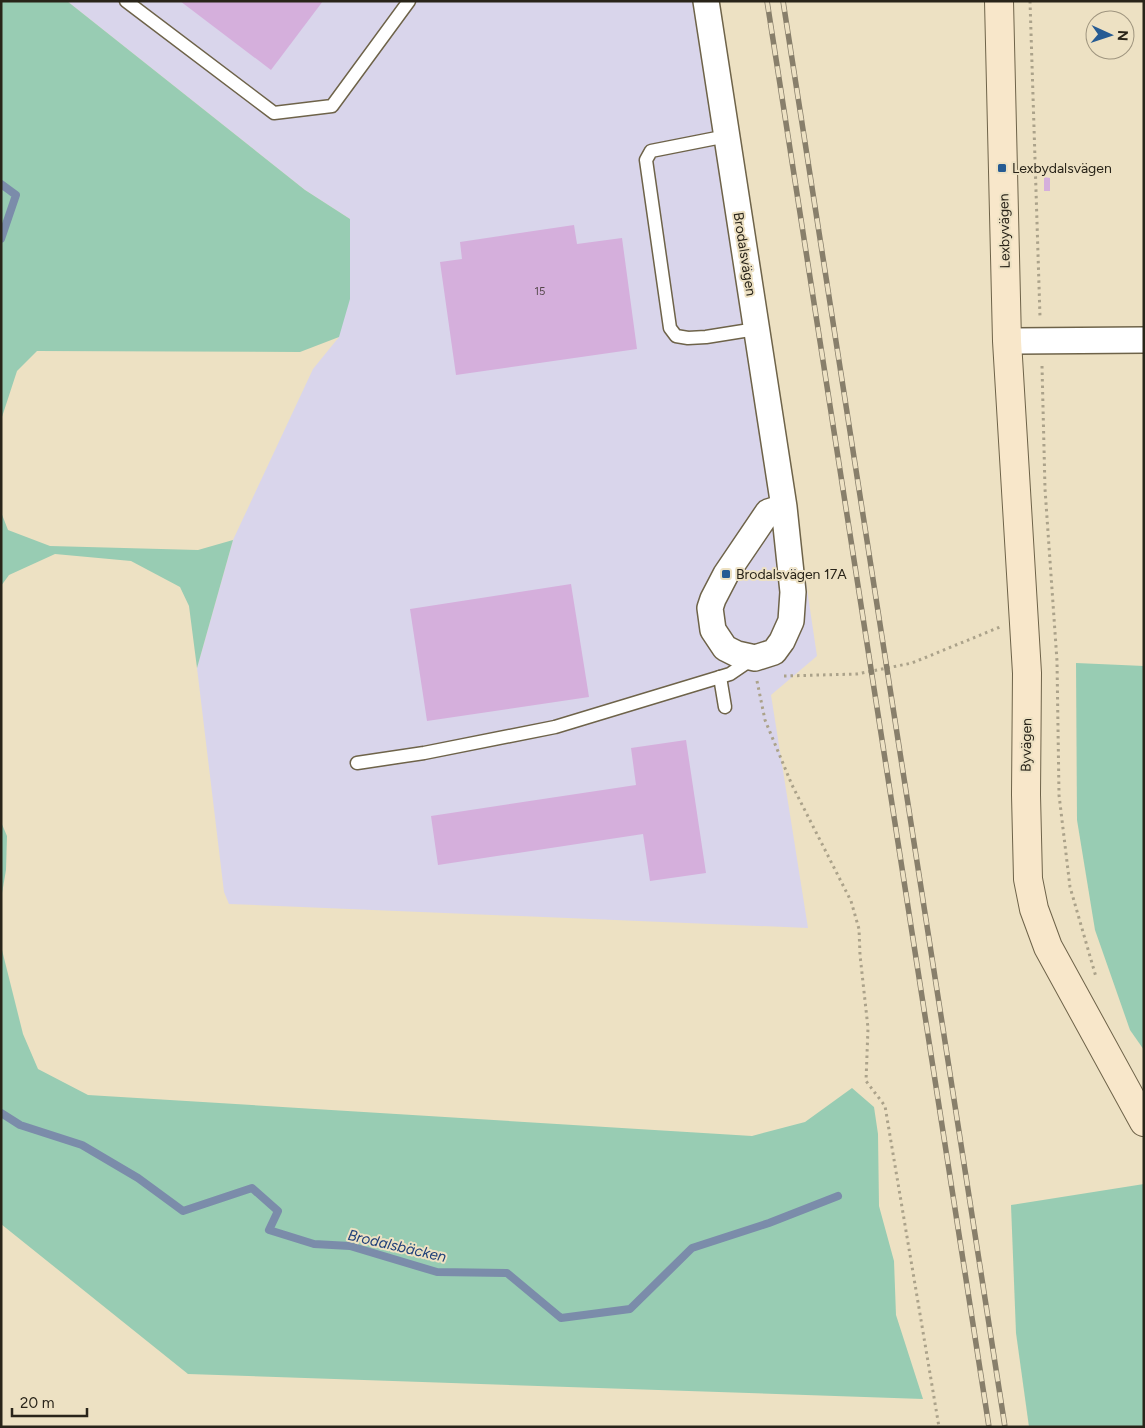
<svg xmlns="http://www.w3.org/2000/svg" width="1145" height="1428" font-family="Figtree,sans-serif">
	<rect width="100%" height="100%" fill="#ede1c3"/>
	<!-- industrial -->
	<polygon fill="#d9d5eb" points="67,1 719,1 817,656 771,695 808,928 229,904 224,892 197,668 233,540 313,369 339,337 350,219 305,190"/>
	<!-- green -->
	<g fill="#98ccb3">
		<polygon points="1,1 67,1 305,190 350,219 350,299 339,337 300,352 37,351 17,371 1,420"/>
		<polygon points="1,512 8,530 50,546 198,550 233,540 197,668 189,606 180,587 131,561 55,554 9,575 1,586"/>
		<polygon points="1076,663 1144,666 1144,1050 1130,1030 1095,930 1077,820"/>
		<polygon points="1,822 7,836 6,870 1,899"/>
		<polygon points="1,946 23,1034 38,1069 88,1095 752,1136 805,1122 852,1088 874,1107 878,1134 879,1206 894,1261 896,1315 923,1399 188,1374 1,1224"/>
		<polygon points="1144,1184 1144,1427 1029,1427 1016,1333 1011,1205"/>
	</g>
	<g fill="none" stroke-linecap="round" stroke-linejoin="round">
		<!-- stream -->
		<g stroke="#7b8caa" stroke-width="8">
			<polyline points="1,184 16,195 1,239"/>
			<polyline points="1,1113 20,1125 82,1145 138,1178 183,1211 252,1188 278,1211 269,1230 314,1244 350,1246 437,1272 507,1273 561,1318 630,1309 692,1248 769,1223 838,1196"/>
		</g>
	</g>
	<!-- building -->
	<g fill="#d5afdc">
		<polygon points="180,1 323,1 271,70"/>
		<polygon points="1044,177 1050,178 1050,191 1044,191"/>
		<polygon points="574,225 577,244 622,238 637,349 456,375 440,262 462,259 460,242"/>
		<polygon points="571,584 589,697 427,721 410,609"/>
		<polygon points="686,740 706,873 650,881 643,834 438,865 431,816 636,785 631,748"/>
	</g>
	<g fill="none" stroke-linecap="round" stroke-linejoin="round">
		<defs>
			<g id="lane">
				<polyline points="126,1 274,113 332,106 409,1"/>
				<polyline points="727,136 651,151 646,160 670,328 676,336 688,338 706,337 756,329"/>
				<polyline points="720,677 725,707"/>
				<polyline points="357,763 424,753 555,727 730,674 752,659"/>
			</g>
			<g id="street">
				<polyline points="706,1 784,507 793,592 791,621 782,641 774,652 755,658 737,654 725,648 713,630 710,608 713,599 726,574 768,512 784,507"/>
				<polyline points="1007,341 1144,340"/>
			</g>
			<polyline id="secondary" points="999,1 1007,341 1027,673 1026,795 1028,879 1034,909 1048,947 1144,1122"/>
		</defs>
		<!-- lane casing -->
		<use href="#lane" stroke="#6e6349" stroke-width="15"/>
		<!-- street casing -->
		<use href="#street" stroke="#6e6349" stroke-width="28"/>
		<!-- secondary casing -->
		<use href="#secondary" stroke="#6e6349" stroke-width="30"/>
		<!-- path -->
		<g stroke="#aba28a" stroke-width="3" stroke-dasharray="2.5 4" stroke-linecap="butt">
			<polyline points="1030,1 1040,317"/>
			<polyline points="1042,366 1045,489 1057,661 1059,795 1070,887 1096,977"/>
			<polyline points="784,676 857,674 912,663 1000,627"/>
			<polyline points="757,681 765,720 792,785 851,901 859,929 860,955 868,1028 866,1081 885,1106 939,1427"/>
		</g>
		<!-- lane -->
		<use href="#lane" stroke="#fff" stroke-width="12"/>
		<!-- street -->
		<use href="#street" stroke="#fff" stroke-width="25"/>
		<!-- secondary -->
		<use href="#secondary" stroke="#f8e7ca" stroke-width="28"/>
		<defs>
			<g id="rail">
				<polyline points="767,1 989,1427"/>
				<polyline points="783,1 1005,1427"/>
			</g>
		</defs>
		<!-- rail casing -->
		<use href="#rail" stroke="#887f6b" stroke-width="5.5"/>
		<!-- rail -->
		<use href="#rail" stroke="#ede1c3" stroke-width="4" stroke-dasharray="11" stroke-linecap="butt"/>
	</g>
	<!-- markers -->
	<g fill="#265b93" stroke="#ede1c3" stroke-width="2">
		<rect x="997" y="163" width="10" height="10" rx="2.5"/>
		<rect x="721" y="569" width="10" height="10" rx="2.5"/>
	</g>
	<g text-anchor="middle" stroke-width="4" stroke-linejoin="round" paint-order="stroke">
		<!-- number labels -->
		<g font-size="11" fill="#54474a">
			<text x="540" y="295">15</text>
		</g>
		<!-- poi labels -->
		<g font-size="14" fill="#292419" stroke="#ede1c3" text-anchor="start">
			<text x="1012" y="173">Lexbydalsvägen</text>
			<text x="736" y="579">Brodalsvägen 17A</text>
		</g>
		<!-- street labels -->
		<g font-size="14" fill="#292419" stroke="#ede1c3">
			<text transform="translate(1004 231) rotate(-91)" y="5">Lexbyvägen</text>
			<text transform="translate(745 254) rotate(81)" y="5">Brodalsvägen</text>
			<text transform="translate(1026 745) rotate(-89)" y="5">Byvägen</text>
		</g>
		<!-- water labels -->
		<g font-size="15" font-style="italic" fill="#204079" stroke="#ede1c3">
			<text transform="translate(397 1246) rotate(13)" y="5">Brodalsbäcken</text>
		</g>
	</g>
	<!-- border -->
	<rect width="1145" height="1428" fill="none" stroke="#292419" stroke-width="5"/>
	<!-- north arrow -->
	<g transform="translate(1110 35) rotate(93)"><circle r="24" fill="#ede1c3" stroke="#9f957f"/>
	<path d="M0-4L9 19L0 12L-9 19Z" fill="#265b93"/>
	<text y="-8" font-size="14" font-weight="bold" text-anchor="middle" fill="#292419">N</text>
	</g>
	<!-- scale -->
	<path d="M12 1408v8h75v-8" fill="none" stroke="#292419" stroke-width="2.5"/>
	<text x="20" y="1408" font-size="15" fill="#292419" stroke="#ede1c3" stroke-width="4" paint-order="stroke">20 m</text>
</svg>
